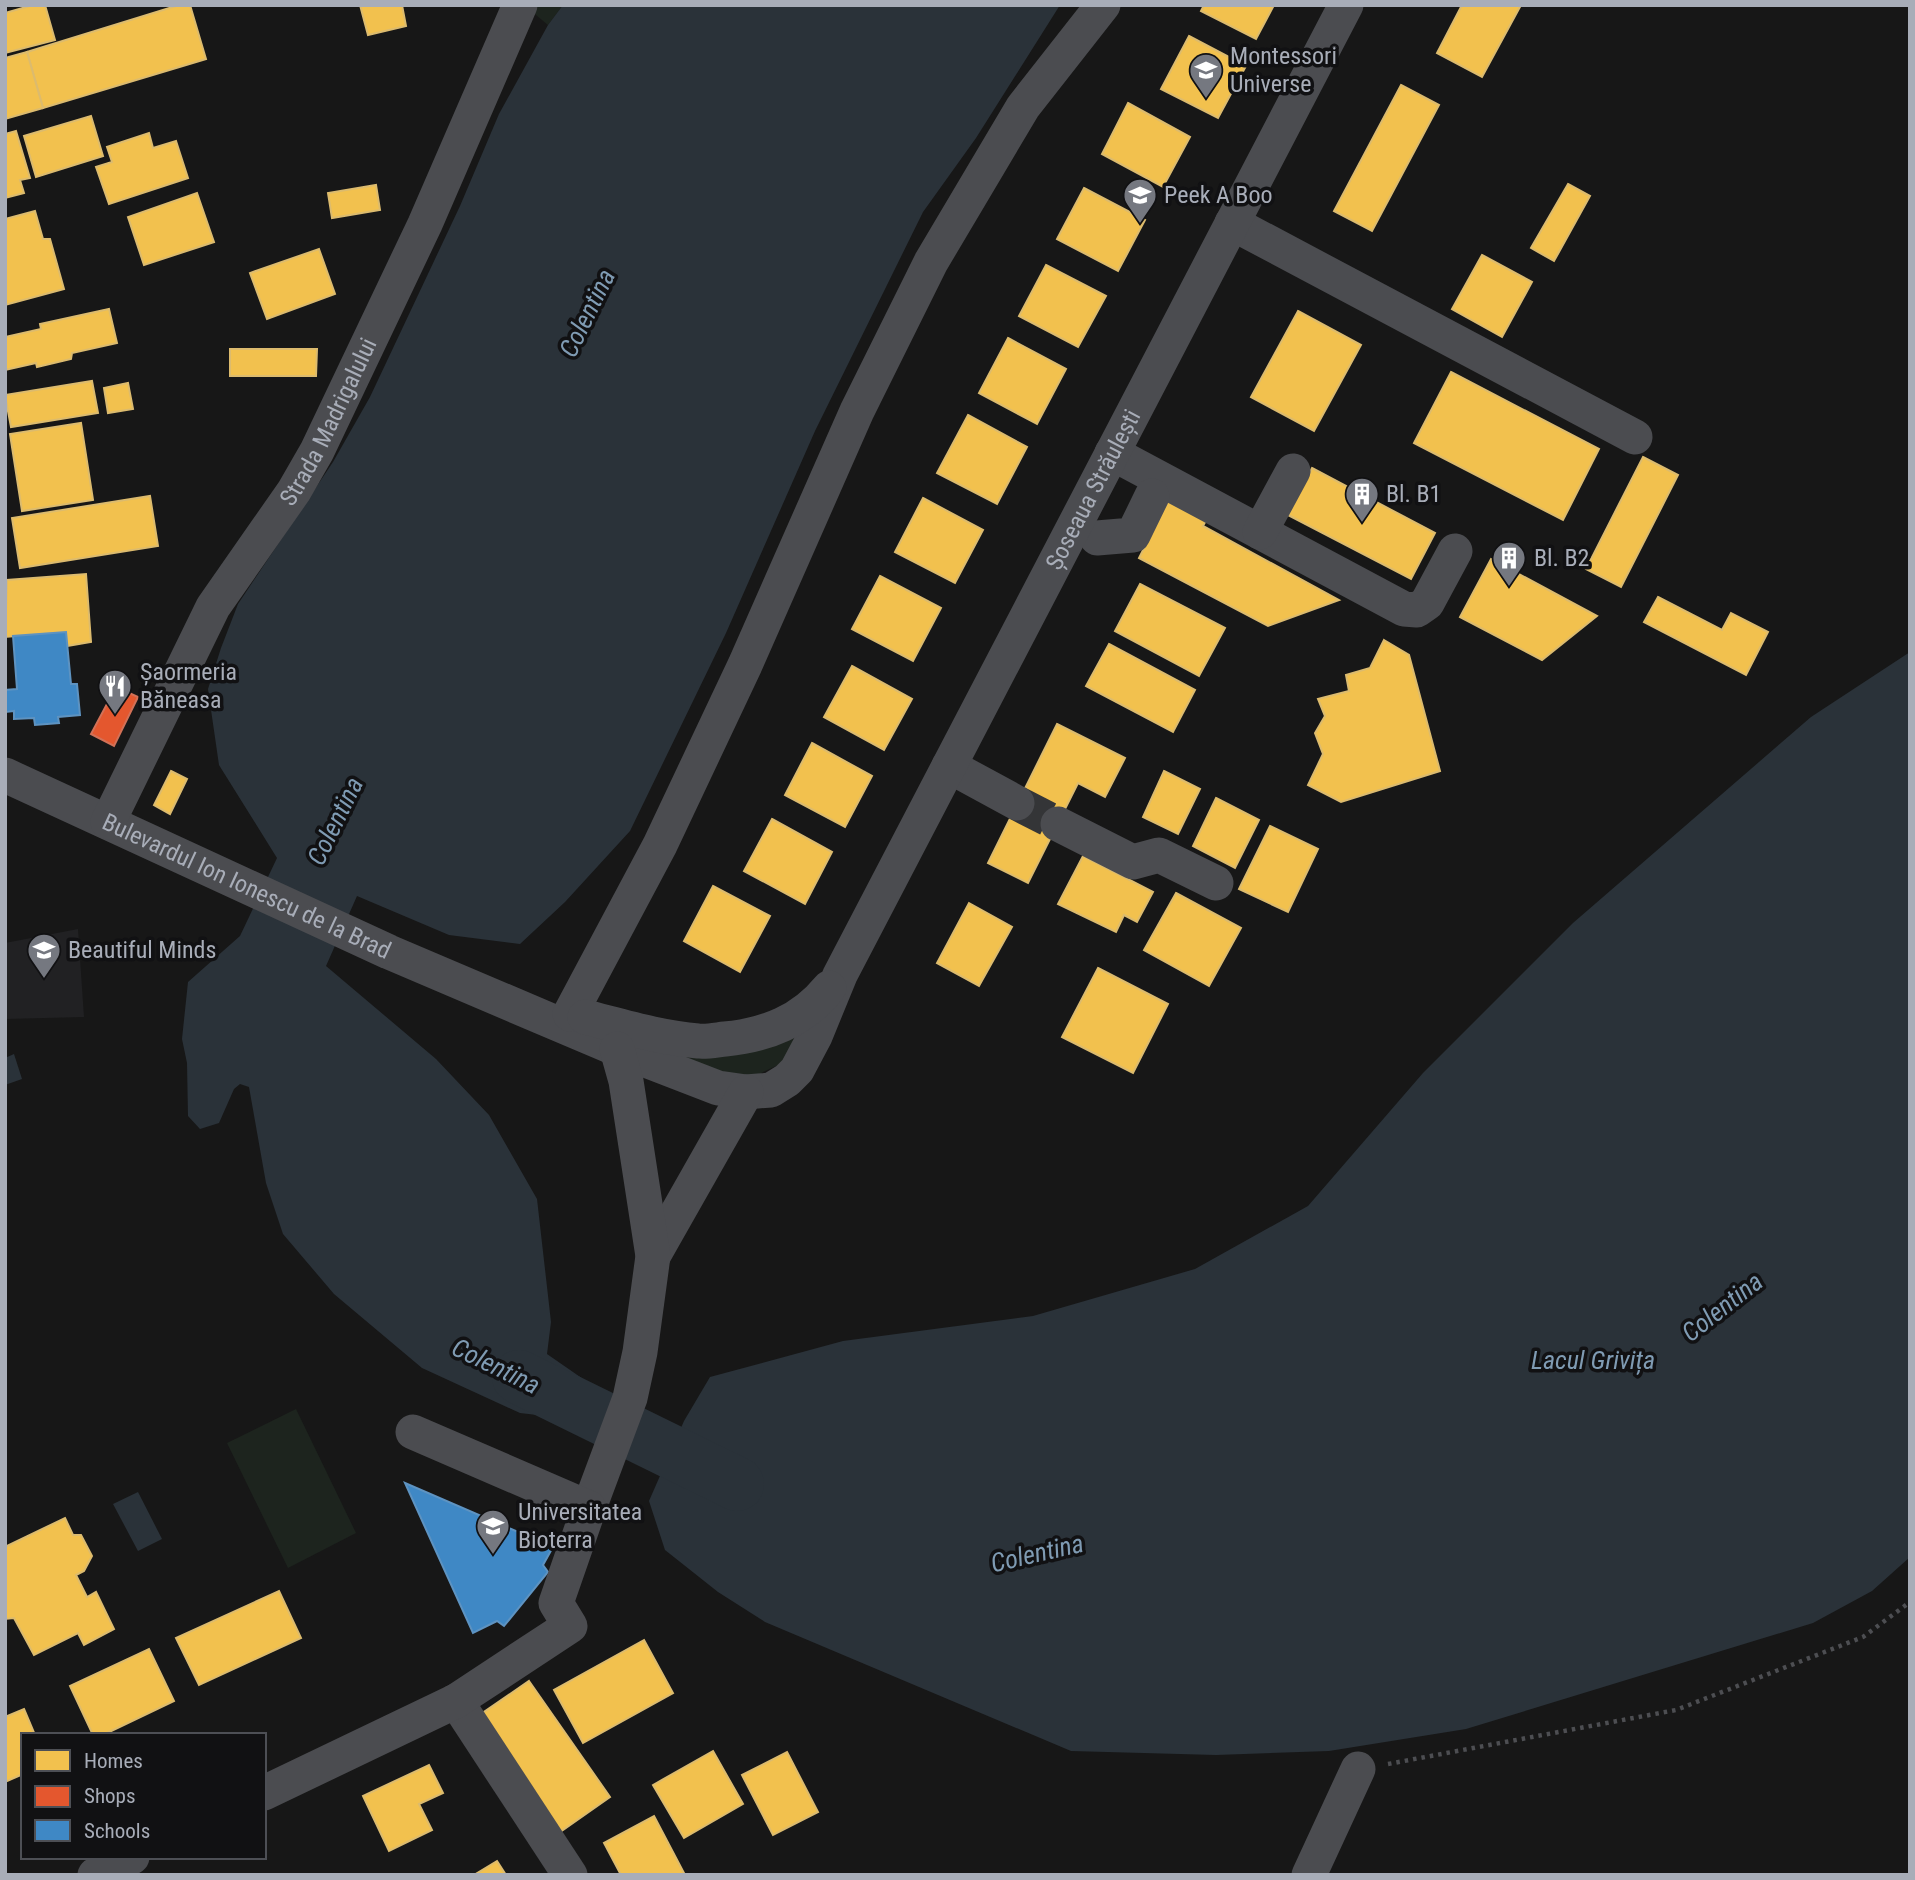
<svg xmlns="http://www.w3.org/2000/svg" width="1915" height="1880" font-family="'Roboto Condensed',sans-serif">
	<rect width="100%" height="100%" fill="#171717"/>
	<!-- built -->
	<polygon fill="#212123" points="78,929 84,1017 5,1019 5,943"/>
	<!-- green -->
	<g fill="#1d241e">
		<polygon points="532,5 563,5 548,25 530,10"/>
		<polygon points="795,1034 789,1054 778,1065 757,1075 727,1078 681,1063 685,1049"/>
		<polygon points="296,1409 356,1533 288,1568 227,1443"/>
	</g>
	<!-- water -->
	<g fill="#2a3239">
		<polygon points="563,5 1060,5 976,138 923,212 815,431 726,633 630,831 565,902 520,944 449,935 357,896 326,966 436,1059 489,1115 537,1199 551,1322 547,1354 599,1390 580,1420 520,1413 422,1368 334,1294 283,1234 266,1183 249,1087 240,1084 234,1089 219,1123 200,1129 188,1116 187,1063 182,1039 188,982 240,936 277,858 219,765 208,689 221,648 238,604 333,462 370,397 460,206 499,114 548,25"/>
		<polygon points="1910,652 1910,1557 1872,1591 1813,1623 1466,1729 1329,1751 1216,1755 1071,1751 765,1622 718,1592 665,1550 649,1501 684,1421 710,1377 843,1341 1033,1316 1195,1269 1308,1206 1423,1073 1573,923 1811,717"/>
		<polygon points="14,1054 22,1079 5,1085 5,1058"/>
		<polygon points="138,1492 162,1539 138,1551 113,1504"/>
	</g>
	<!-- homes -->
	<g fill="#f2c14e" stroke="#dcbb6e" stroke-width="2">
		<polygon points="33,5 45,5 55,40 5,53 5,13"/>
		<polygon points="179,5 190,5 206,59 43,108 27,52"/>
		<polygon points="360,5 402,5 406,26 368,35"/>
		<polygon points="1204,5 1274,5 1256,39 1201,11"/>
		<polygon points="1462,5 1521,5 1482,77 1437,53"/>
		<polygon points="1189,36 1246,66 1218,118 1161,89"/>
		<polygon points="27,52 43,108 5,119 5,58"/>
		<polygon points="1401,85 1439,105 1372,231 1334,211"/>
		<polygon points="1128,103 1190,137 1163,187 1102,154"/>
		<polygon points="91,116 103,156 36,177 24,136"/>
		<polygon points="16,131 30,178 20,180 24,193 5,198 5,134"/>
		<polygon points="149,133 153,148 176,141 188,178 109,204 96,167 112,162 107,147"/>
		<polygon points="1568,184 1590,196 1554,261 1531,248"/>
		<polygon points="376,185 380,210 332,218 328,193"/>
		<polygon points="1084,188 1145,220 1118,271 1057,239"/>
		<polygon points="197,193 214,242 144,265 128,217"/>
		<polygon points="35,211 43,239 50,239 64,289 5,305 5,219"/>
		<polygon points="319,249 335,294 267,319 250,273"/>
		<polygon points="1482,255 1532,282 1502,337 1452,309"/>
		<polygon points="1046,265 1106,296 1078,347 1019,316"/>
		<polygon points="109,309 117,343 72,353 71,359 37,367 36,363 5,370 5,337 41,329 40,324"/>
		<polygon points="1298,311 1361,345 1314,431 1251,397"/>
		<polygon points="1008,338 1066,369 1037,424 979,393"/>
		<polygon points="230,349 317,349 316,376 230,376"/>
		<polygon points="1451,372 1599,449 1563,520 1414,443"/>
		<polygon points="92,381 98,413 11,427 5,395"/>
		<polygon points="128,383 133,409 108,413 104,388"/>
		<polygon points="968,415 1027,447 997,504 937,473"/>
		<polygon points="81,423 93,500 22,511 10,434"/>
		<polygon points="1643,457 1678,475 1621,587 1586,569"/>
		<polygon points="1312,468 1435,533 1411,579 1288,515"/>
		<polygon points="1173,491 1211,511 1203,526 1339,600 1268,626 1139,558"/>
		<polygon points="150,496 158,546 20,568 12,518"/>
		<polygon points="923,498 983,530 955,583 895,552"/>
		<polygon points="1491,559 1597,616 1542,660 1460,617"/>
		<polygon points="86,574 91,642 67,646 66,632 5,637 7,580"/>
		<polygon points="880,576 941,608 913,661 852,629"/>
		<polygon points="1140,584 1225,628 1199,676 1115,631"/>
		<polygon points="1658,597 1722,630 1731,613 1768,632 1746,675 1644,622"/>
		<polygon points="1384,640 1409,655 1440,771 1341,802 1308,785 1323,754 1315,733 1325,716 1318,699 1349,691 1346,675 1370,668"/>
		<polygon points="1109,644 1195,690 1173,732 1086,686"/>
		<polygon points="852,666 912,699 884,750 824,717"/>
		<polygon points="1057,724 1125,758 1105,797 1078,783 1028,883 988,863"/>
		<polygon points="812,743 872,776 845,827 785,795"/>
		<polygon points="171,771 187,779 170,814 154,805"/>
		<polygon points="1164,771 1200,789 1178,834 1143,817"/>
		<polygon points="1216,798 1259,820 1235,868 1193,846"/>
		<polygon points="772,819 832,852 805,904 744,871"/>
		<polygon points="1270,826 1318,849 1288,912 1239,889"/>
		<polygon points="1083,856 1153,892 1137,922 1124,915 1116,932 1058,904"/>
		<polygon points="713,886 770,916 740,972 684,941"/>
		<polygon points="1176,893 1241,928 1209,986 1144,950"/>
		<polygon points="969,903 1012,927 979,986 937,963"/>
		<polygon points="1098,968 1168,1004 1133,1073 1062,1037"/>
		<polygon points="65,1518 73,1535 81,1535 92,1556 84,1571 76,1575 87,1597 96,1592 114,1629 84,1645 78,1633 34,1655 14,1618 5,1619 5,1547"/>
		<polygon points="279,1591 301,1638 199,1685 176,1638"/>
		<polygon points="644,1640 673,1693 583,1743 554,1690"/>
		<polygon points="149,1649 174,1701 103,1735 93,1735 70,1686"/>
		<polygon points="529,1681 610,1797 560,1832 478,1716"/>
		<polygon points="24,1709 35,1735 23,1735 23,1774 5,1782 5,1717"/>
		<polygon points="713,1751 743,1804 684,1838 653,1785"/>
		<polygon points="787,1752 818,1812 773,1835 742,1775"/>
		<polygon points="429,1765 443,1793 419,1804 432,1830 389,1851 363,1796"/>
		<polygon points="654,1816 685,1875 621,1875 604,1843"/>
		<polygon points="497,1861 506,1875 474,1875"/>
	</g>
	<!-- shops -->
	<polygon fill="#e4572e" stroke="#d27157" stroke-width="2" points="116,687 138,697 114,746 91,734"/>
	<!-- schools -->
	<g fill="#3f88c5" stroke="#5e93c1" stroke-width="2">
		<polygon points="66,632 71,684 77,684 80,715 58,717 59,723 35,725 34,718 14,719 14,711 6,712 5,700 5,690 17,689 13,636"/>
		<polygon points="405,1483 553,1547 543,1565 548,1572 504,1626 497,1621 473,1633"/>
	</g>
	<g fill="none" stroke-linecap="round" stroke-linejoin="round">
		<!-- river -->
		<polyline stroke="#2a3239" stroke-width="54" points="519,1377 737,1484"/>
		<!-- minor-tunnel -->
		<polyline stroke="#343537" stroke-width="35" stroke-dasharray="35 18" stroke-linecap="butt" points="1017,803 1058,824"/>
		<!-- path -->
		<polyline stroke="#4d4e52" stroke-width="4.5" stroke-dasharray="3.5 5" stroke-linecap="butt" points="1388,1764 1676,1710 1863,1637 1910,1602"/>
		<!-- minor -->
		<g stroke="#4b4c50" stroke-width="35">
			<polyline points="1232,223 1635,437"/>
			<polyline points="1112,453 1404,609 1417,610 1427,603 1455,551"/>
			<polyline points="1260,532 1293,471"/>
			<polyline points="1097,538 1133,535 1152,496"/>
			<polyline points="949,766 1017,803"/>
			<path id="s1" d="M 5,775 L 389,952 L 617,1049 L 718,1088 L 746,1092 L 771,1090 L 787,1080 L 797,1070 L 815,1036 L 840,975 L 1346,5"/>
			<path id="s2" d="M 108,822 L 213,607 L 294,491 L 317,451 L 425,224 L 520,5"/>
			<polyline points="1058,824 1133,862 1159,855 1216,883"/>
			<polyline points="570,1014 660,845 745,665 857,411 931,262 1023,107 1103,5"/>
			<path d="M 585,1017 C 621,1026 660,1038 698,1041 C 706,1042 716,1040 725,1039 C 767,1035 802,1021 829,988"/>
			<polyline points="653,1256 746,1092"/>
			<polyline points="589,1508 630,1398 640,1352 653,1256 626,1081 617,1049"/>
			<polyline points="456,1701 570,1875"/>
			<polyline points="264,1793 456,1701 570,1626 556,1603 589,1508 413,1432"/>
			<polyline points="95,1875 132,1857"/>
			<polyline points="1309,1875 1358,1769"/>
		</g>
	</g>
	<!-- icons -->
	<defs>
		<symbol id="school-pin" viewBox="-11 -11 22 30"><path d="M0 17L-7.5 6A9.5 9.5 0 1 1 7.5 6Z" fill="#757880" stroke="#111113"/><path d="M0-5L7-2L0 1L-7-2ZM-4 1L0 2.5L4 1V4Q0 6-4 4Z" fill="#fff"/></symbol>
		<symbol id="building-pin" viewBox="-11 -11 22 30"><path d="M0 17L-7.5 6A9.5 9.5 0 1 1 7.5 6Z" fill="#757880" stroke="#111113"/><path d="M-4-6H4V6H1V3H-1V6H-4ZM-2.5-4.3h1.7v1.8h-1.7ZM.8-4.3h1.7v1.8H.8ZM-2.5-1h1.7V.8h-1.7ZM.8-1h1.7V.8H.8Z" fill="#fff"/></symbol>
		<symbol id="restaurant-pin" viewBox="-11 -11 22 30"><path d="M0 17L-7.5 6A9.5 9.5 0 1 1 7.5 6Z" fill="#757880" stroke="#111113"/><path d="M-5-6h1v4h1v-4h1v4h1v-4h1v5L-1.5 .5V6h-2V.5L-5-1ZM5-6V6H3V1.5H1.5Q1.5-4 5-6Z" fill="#fff"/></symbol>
		<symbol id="university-pin" viewBox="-11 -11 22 30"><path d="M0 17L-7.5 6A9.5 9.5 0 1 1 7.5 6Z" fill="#757880" stroke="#111113"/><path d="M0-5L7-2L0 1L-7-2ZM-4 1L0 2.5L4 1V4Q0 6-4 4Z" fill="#fff"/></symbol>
	</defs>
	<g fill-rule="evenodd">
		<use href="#school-pin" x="1187" y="51" width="38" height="52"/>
		<use href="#school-pin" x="1121" y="176" width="38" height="52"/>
		<use href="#building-pin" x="1343" y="475" width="38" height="52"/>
		<use href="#building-pin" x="1490" y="539" width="38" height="52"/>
		<use href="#restaurant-pin" x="96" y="667" width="38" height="52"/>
		<use href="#school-pin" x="25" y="931" width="38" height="52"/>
		<use href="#university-pin" x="474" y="1507" width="38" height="52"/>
	</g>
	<g text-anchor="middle" stroke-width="7" stroke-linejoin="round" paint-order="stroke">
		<!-- poi labels -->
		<g font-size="24" fill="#a8adb8" stroke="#111113" text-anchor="start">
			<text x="1230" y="64">Montessori<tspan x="1230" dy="28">Universe</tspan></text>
			<text x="1164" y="203">Peek A Boo</text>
			<text x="1386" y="502">Bl. B1</text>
			<text x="1534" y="566">Bl. B2</text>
			<text x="140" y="680">Șaormeria<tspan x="140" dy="28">Băneasa</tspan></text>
			<text x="68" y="958">Beautiful Minds</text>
			<text x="518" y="1520">Universitatea<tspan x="518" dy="28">Bioterra</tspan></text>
		</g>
		<!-- street labels -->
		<g font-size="24" fill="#a8adb8" stroke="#111113">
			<text dy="8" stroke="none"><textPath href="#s2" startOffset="458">Strada Madrigalului</textPath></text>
			<text dy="8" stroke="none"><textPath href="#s1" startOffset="1517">Șoseaua Străulești</textPath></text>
			<text dy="8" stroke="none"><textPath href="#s1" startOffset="266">Bulevardul Ion Ionescu de la Brad</textPath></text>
		</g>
		<!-- water labels -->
		<g font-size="26" font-style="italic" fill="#7f9bb3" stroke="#111113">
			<text transform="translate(587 313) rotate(-64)" y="9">Colentina</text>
			<text transform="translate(335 821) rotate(-64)" y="9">Colentina</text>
			<text transform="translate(1722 1307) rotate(-38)" y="9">Colentina</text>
			<text x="1593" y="1369">Lacul Grivița</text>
			<text transform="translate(496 1366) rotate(26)" y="9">Colentina</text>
			<text transform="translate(1037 1553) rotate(-13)" y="9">Colentina</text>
		</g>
	</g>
	<!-- border -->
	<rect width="1915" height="1880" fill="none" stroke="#a8adb8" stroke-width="14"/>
	<!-- legend -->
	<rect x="21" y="1733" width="245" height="126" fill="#111113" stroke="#4d4f55" stroke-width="2"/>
	<rect x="35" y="1750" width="35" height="21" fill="#f2c14e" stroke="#4d4f55" stroke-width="2"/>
	<text x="84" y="1768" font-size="21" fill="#a8adb8">Homes</text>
	<rect x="35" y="1786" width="35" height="21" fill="#e4572e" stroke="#4d4f55" stroke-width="2"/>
	<text x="84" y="1803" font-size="21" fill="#a8adb8">Shops</text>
	<rect x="35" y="1820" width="35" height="21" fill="#3f88c5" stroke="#4d4f55" stroke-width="2"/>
	<text x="84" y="1838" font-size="21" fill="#a8adb8">Schools</text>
</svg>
